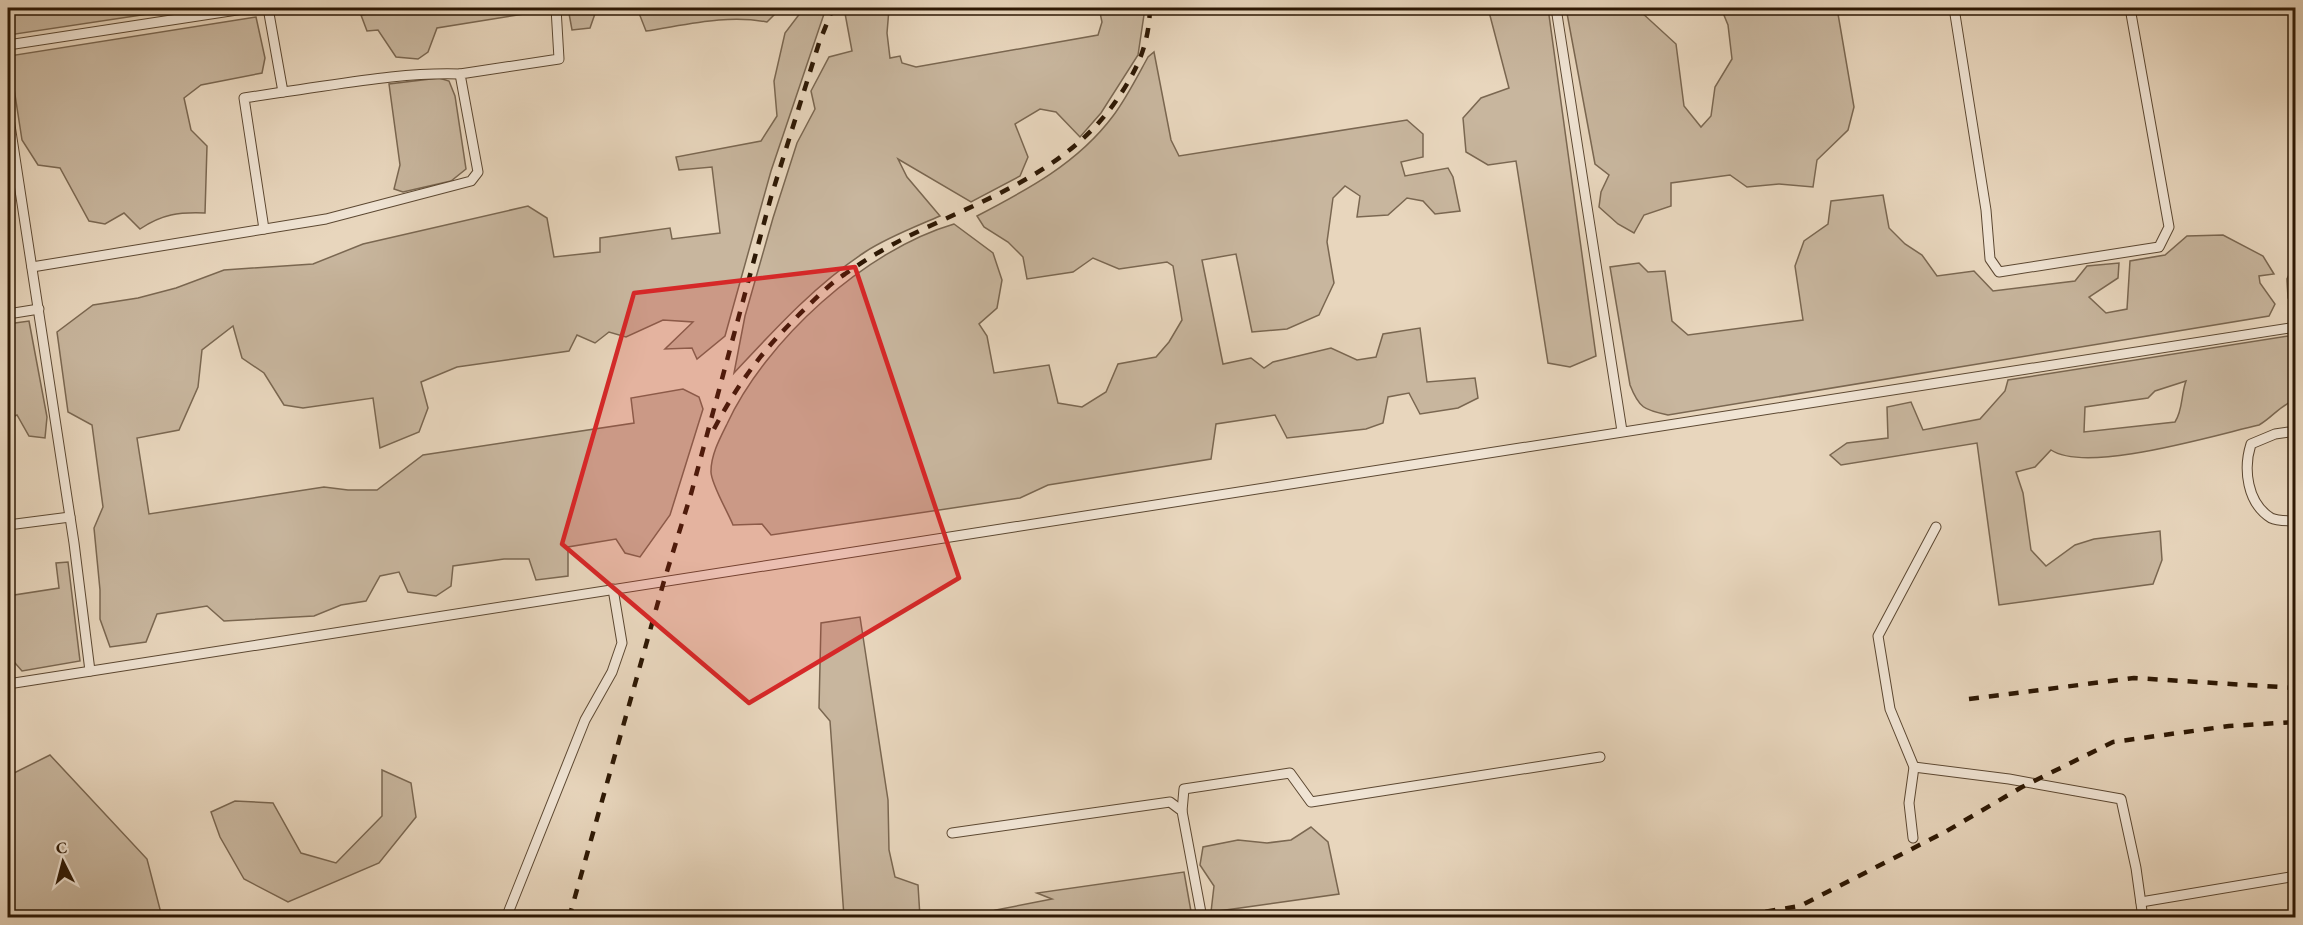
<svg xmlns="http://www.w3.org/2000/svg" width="2303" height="925" font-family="'EB Garamond',serif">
	<rect width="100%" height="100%" fill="#e8d6bd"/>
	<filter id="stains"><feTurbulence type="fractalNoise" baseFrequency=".00333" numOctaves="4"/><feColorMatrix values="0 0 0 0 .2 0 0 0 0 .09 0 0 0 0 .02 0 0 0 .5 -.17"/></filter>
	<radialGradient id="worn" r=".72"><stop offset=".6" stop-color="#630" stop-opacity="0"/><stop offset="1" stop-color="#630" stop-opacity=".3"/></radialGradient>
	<!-- green -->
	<g fill="#c8b69e" stroke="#7a6751" stroke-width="1.5" fill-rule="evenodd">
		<polygon points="8,8 188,8 9,35"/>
		<polygon points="409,8 549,8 549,10 437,28 428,52 418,59 396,57 378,30 367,31 361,15"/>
		<polygon points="568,8 597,8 590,28 572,30"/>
		<path d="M 637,8 L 781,8 L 767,22 C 727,14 686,25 646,31 Z"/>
		<polygon points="804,8 826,8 771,171 725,336 697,359 692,348 665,349 693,322 663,320 626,337 609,332 595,343 577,335 569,351 457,367 421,382 428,408 419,432 380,448 373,398 303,408 284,405 264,373 242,358 233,326 202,350 198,387 179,430 137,438 149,514 324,487 348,490 377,490 423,455 634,423 631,398 683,389 699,397 703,409 670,515 640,557 625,553 616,539 568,547 568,576 536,580 529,559 504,559 453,566 451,586 436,596 408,592 399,572 380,576 366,601 341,605 314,616 224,621 207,606 157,614 146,642 110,647 100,619 100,590 94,528 103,507 92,425 68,412 57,332 93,305 138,298 176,288 224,270 313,264 363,244 528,206 547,218 554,257 600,252 600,238 670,228 672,239 720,233 712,167 679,170 676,157 761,141 777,116 774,81 785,33"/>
		<path d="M 844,8 L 898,8 L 889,9 L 887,33 L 890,58 L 900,56 L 902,63 L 916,67 L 1098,35 L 1102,22 L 1099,8 L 1145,8 L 1138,55 L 1101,113 L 1080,137 L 1056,112 L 1040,109 L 1015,124 L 1028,157 L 1020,176 L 971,202 L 898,159 L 907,177 L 940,216 C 915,227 888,237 865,252 C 815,285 775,329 734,373 L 745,316 L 773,218 L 797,143 L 815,109 L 811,91 L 829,57 L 852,51 Z"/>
		<polygon points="1488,8 1548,8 1596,356 1570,367 1548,363 1516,161 1488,165 1466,152 1463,118 1481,98 1509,88"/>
		<polygon points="1566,8 1637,8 1637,12 1640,11 1676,44 1684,106 1701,127 1711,116 1715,87 1732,59 1728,25 1721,8 1837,8 1854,107 1848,130 1817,160 1813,187 1779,184 1747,187 1730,175 1671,183 1671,206 1644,215 1634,233 1618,224 1599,207 1601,192 1609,175 1595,164"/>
		<path d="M 256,17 L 265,58 L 262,73 L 201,85 L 184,98 L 191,130 L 207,146 L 205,213 C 179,212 162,214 140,229 L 124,213 L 105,224 L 89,221 L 60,168 L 38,165 L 22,140 L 9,56 Z"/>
		<path d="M 1154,52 L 1171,140 L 1179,156 L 1407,120 L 1423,134 L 1423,157 L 1401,162 L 1405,176 L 1448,168 L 1453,177 L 1460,211 L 1435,214 L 1423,201 L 1407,198 L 1388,215 L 1357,217 L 1360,196 L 1345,186 L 1333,198 L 1327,242 L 1334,283 L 1319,315 L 1287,329 L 1252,332 L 1236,254 L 1202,260 L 1223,364 L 1251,358 L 1264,368 L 1273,362 L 1331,348 L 1357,360 L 1376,357 L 1383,334 L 1420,328 L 1427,382 L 1475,378 L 1478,398 L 1458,408 L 1420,414 L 1409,393 L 1388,397 L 1383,423 L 1366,429 L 1287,438 L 1275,415 L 1216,424 L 1211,459 L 1048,485 L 1020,498 L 771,535 L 762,524 L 733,525 C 728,512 710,482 711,471 C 711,455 720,438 727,424 C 766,340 865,250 954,224 L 993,253 L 1002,280 L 997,308 L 979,324 L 987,336 L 994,373 L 1049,365 L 1058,403 L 1082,407 L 1106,392 L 1118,364 L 1156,357 L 1169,342 L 1182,320 L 1173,266 L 1167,262 L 1119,269 L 1093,258 L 1073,272 L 1027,279 L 1023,257 L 1008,242 L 984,227 L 977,216 C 1027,190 1078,163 1113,116 C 1126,99 1137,77 1148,57 Z"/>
		<polygon points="439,78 449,81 455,96 466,169 451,181 403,192 394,189 400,165 389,84"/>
		<path d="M 1883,195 L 1889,228 L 1905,244 L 1922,255 L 1937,276 L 1974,271 L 1993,291 L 2075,281 L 2087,266 L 2119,263 L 2118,278 L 2089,297 L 2106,313 L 2127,309 L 2130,261 L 2165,255 L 2187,236 L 2223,235 L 2263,256 L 2274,274 L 2259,276 L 2260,283 L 2275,304 L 2269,316 L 1668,415 C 1644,410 1639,408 1630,385 L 1610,267 L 1639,263 L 1648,272 L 1665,271 L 1672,321 L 1688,335 L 1803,320 L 1795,266 L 1804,241 L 1828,224 L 1831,201 Z"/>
		<polygon points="2295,262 2295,298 2288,298 2287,279"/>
		<polygon points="29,321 47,417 45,438 29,436 17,415 8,419 8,324"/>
		<path d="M 2295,335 L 2295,400 C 2280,405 2273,417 2259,425 C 2215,435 2087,474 2051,450 L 2035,467 L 2016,472 L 2023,493 L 2031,550 L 2046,566 L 2075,545 L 2094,539 L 2160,531 L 2162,560 L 2153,584 L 1999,605 L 1977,443 L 1841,465 L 1830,455 L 1847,443 L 1888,438 L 1887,407 L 1911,402 L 1923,430 L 1980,419 L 2005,391 L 2008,380 ZM 2186,381 C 2181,394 2183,410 2175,422 L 2084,432 L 2085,407 L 2148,398 L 2155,391 Z"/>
		<polygon points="68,562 80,661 22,671 8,655 8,596 59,588 56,563"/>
		<polygon points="860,617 888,800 889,850 895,877 918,885 920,917 844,917 830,721 819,708 821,623"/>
		<polygon points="50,755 147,859 162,917 8,917 8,776"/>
		<polygon points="382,770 411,783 416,817 379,863 288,902 244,879 220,837 211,812 235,801 273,803 301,853 336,863 382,816"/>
		<polygon points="1311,827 1328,842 1339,894 1211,912 1214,886 1200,865 1203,847 1238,840 1267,843 1291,840"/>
		<polygon points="1184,872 1192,917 972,917 996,910 1052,899 1037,893"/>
	</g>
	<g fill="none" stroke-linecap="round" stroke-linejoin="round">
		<defs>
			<g id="service">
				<path d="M 268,8 L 283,92 C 342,84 401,72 460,74"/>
				<polyline points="1556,8 1622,431"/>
				<polyline points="1954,8 1986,210 1990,259 1999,272 2159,247 2169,227 2130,8"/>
				<polyline points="8,45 250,8"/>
				<polyline points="8,112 74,543 90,671"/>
				<polyline points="264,229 244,98 283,92"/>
				<polyline points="32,267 326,219 471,181 478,172 460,74 559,59 556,8"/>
				<polyline points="8,314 39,309"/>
				<path d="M 2296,431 L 2275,434 L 2251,444 C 2243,469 2247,503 2271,518 C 2277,521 2289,521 2296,521"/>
				<polyline points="8,525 70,517"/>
				<polyline points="8,684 2296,327"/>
				<polyline points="1914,767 2009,779 2121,799 2136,868 2143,918"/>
				<polyline points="1182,811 1184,789 1290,773 1311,802 1600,757"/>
				<polyline points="952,833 1170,802 1182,811 1202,918"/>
				<polyline points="1913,838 1909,803 1914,767 1890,709 1878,636 1936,527"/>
				<polyline points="2141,902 2296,876"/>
				<polyline points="506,918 585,720 612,672 622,643 613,589"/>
			</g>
		</defs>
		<!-- service casing -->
		<use href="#service" stroke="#5c4832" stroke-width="11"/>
		<!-- service -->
		<use href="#service" stroke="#f0e4d4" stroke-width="9"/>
		<!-- rail -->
		<g stroke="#2d1804" stroke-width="4.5" stroke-dasharray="10 10" stroke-linecap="butt">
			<path d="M 714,429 C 741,378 766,346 807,307 C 819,295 831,283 845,274 C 872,255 901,239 932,225 C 1005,191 1077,163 1122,92 C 1140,64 1149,41 1150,8"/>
			<polyline points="1969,699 2134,678 2296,688"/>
			<polyline points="569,918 664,581 691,494 771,197 819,43 833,8"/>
			<polyline points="1726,918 1800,906 1945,832 2022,787 2113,742 2229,726 2296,722"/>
		</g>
	</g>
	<!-- marked area -->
	<path fill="#d62828" fill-opacity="0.2" stroke="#d62828" stroke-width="4.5" stroke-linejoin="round" d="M 855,267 L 959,578 L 749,703 L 562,544 L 634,293 Z"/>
	<!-- margin -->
	<rect width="2303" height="925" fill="none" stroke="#e8d6bd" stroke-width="30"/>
	<rect x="9" y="9" width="2285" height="907" fill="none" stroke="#2d1804" stroke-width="3"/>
	<rect x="15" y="15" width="2273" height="895" fill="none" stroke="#2d1804" stroke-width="1.5"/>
	<!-- north arrow -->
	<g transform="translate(63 862) rotate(354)" stroke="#f0e4d4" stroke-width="4.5" paint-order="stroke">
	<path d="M0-4.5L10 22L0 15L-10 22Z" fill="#2d1804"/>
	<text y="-9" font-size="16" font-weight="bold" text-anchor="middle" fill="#2d1804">С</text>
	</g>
	<rect width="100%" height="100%" filter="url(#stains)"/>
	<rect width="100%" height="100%" fill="url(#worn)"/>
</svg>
